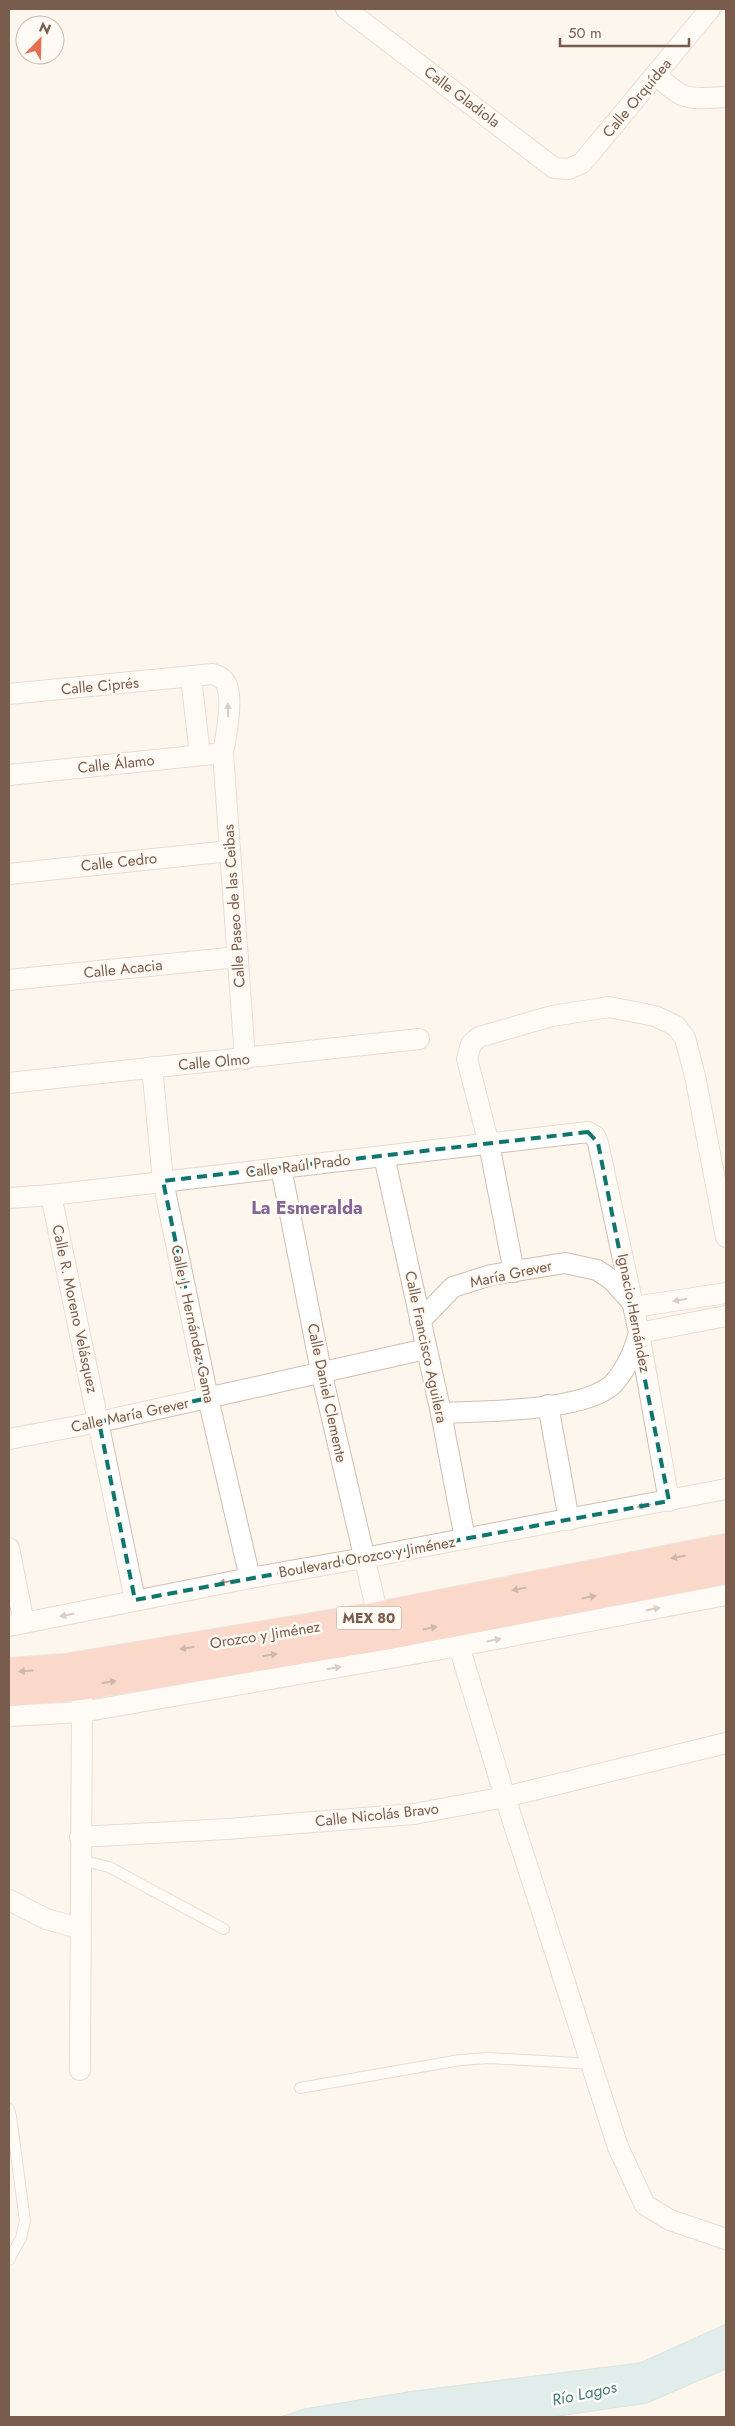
<svg xmlns="http://www.w3.org/2000/svg" width="735" height="2426" font-family="Jost,sans-serif">
	<rect width="100%" height="100%" fill="#fdf6ec"/>
	<!-- water -->
	<polygon fill="#bfe3e8" stroke="#a5d3da" points="726,2324 726,2369 647,2403 552,2417 280,2417 304,2409 414,2391 640,2363"/>
	<g fill="none" stroke-linecap="round" stroke-linejoin="round">
		<defs>
			<g id="lane">
				<polyline points="80,1860 109,1867 224,1929"/>
				<polyline points="300,2088 460,2060 489,2058 592,2064"/>
				<polyline points="9,2109 11,2116 25,2221 21,2238 9,2260"/>
			</g>
			<g id="street">
				<polyline points="346,9 554,168 569,169 582,163 710,9"/>
				<path d="M 656,74 C 683,102 689,99 726,97"/>
				<polyline points="191,677 200,755"/>
				<path d="M 9,694 L 213,674 C 219,676 225,679 227,686 C 233,701 226,737 223,753 L 245,1059"/>
				<polyline points="9,775 223,753"/>
				<polyline points="9,874 230,851"/>
				<polyline points="9,980 238,957"/>
				<polyline points="152,1067 163,1181 208,1398 250,1578"/>
				<polyline points="9,1083 419,1039"/>
				<polyline points="384,1156 441,1413 465,1539"/>
				<polyline points="281,1168 321,1371 378,1616"/>
				<polyline points="51,1195 135,1600"/>
				<polyline points="9,1198 51,1195 588,1132 595,1136 598,1143 639,1333 669,1501"/>
				<polyline points="514,1272 489,1144 467,1059 471,1044 479,1037 552,1016 609,1007 655,1016 676,1026 685,1038 695,1076 726,1237"/>
				<polyline points="634,1307 726,1293"/>
				<polyline points="420,1321 453,1287 491,1275 565,1263 597,1270 612,1280 631,1301"/>
				<polyline points="548,1405 569,1520"/>
				<path d="M 441,1413 C 482,1411 584,1412 613,1384 C 626,1370 634,1351 639,1333 L 726,1316"/>
				<polyline points="9,1439 99,1422 426,1349"/>
				<polyline points="9,1548 24,1623"/>
				<polyline points="9,1626 250,1578 364,1558 726,1489"/>
				<polyline points="459,1646 505,1797 618,2147 645,2205 670,2220 726,2239"/>
				<polyline points="9,1716 82,1712 459,1646 726,1595"/>
				<polyline points="80,1837 227,1829 414,1814 505,1797 726,1743"/>
				<polyline points="9,1900 46,1919 79,1928"/>
				<polyline points="80,2070 82,1698"/>
			</g>
			<g id="highway">
				<polyline points="9,1672 65,1668 378,1616 726,1548"/>
				<polyline points="9,1692 82,1686 384,1636 726,1570"/>
			</g>
		</defs>
		<!-- lane casing -->
		<use href="#lane" stroke="#d1beb0" stroke-width="12"/>
		<!-- street casing -->
		<use href="#street" stroke="#d1beb0" stroke-width="22"/>
		<!-- highway casing -->
		<use href="#highway" stroke="#dad1cd" stroke-width="30"/>
		<!-- lane -->
		<use href="#lane" stroke="#fff" stroke-width="10"/>
		<!-- street -->
		<use href="#street" stroke="#fff" stroke-width="20"/>
		<!-- highway -->
		<use href="#highway" stroke="#f7b7a3" stroke-width="28"/>
	</g>
	<!-- one-way arrows -->
	<defs><path id="oneway-solid" d="M-6-.8H1V-3.2L6.5 0L1 3.2V.8H-6Z" transform="scale(1.25)"/></defs>
	<g fill="#af9d94">
		<use href="#oneway-solid" transform="translate(228 710) rotate(-91)"/>
		<use href="#oneway-solid" transform="translate(680 1300) rotate(171)"/>
		<use href="#oneway-solid" transform="translate(644 1506) rotate(169)"/>
		<use href="#oneway-solid" transform="translate(226 1582) rotate(169)"/>
		<use href="#oneway-solid" transform="translate(653 1609) rotate(-11)"/>
		<use href="#oneway-solid" transform="translate(67 1615) rotate(169)"/>
		<use href="#oneway-solid" transform="translate(494 1640) rotate(-11)"/>
		<use href="#oneway-solid" transform="translate(334 1668) rotate(-10)"/>
	</g>
	<g fill="#936e5e">
		<use href="#oneway-solid" transform="translate(678 1557) rotate(169)"/>
		<use href="#oneway-solid" transform="translate(519 1589) rotate(169)"/>
		<use href="#oneway-solid" transform="translate(589 1597) rotate(-11)"/>
		<use href="#oneway-solid" transform="translate(430 1628) rotate(-11)"/>
		<use href="#oneway-solid" transform="translate(187 1648) rotate(171)"/>
		<use href="#oneway-solid" transform="translate(270 1655) rotate(-9)"/>
		<use href="#oneway-solid" transform="translate(26 1671) rotate(176)"/>
		<use href="#oneway-solid" transform="translate(109 1682) rotate(-9)"/>
	</g>
	<!-- marked area -->
	<path d="M0 0H735V2426H0ZM 588,1132 L 598,1143 L 669,1501 L 135,1600 L 99,1422 L 208,1398 L 163,1181 Z" fill="#fdf6ec" fill-opacity=".55" fill-rule="evenodd"/>
	<path fill="none" stroke="#0f766e" stroke-width="4" stroke-dasharray="10 6" stroke-linejoin="round" d="M 588,1132 L 598,1143 L 669,1501 L 135,1600 L 99,1422 L 208,1398 L 163,1181 Z"/>
	<g text-anchor="middle" stroke-width="5" stroke-linejoin="round" paint-order="stroke">
		<!-- shield labels -->
		<rect fill="#fffaf3" stroke="#a28b7f" stroke-width="1" x="336.5" y="1606.5" width="65" height="23" rx="4"/>
		<g font-size="14" font-weight="bold" fill="#7a5c4d">
			<text x="369" y="1623">MEX 80</text>
		</g>
		<!-- street labels -->
		<g font-size="15" fill="#7a5c4d" stroke="#fffaf3">
			<text transform="translate(462 97) rotate(37)" y="5">Calle Gladiola</text>
			<text transform="translate(637 98) rotate(-50)" y="5">Calle Orquídea</text>
			<text transform="translate(100 686) rotate(-5)" y="5">Calle Ciprés</text>
			<text transform="translate(116 764) rotate(-6)" y="5">Calle Álamo</text>
			<text transform="translate(119 862) rotate(-6)" y="5">Calle Cedro</text>
			<text transform="translate(234 906) rotate(-94)" y="5">Calle Paseo de las Ceibas</text>
			<text transform="translate(123 969) rotate(-6)" y="5">Calle Acacia</text>
			<text transform="translate(214 1062) rotate(-5)" y="5">Calle Olmo</text>
			<text transform="translate(298 1166) rotate(-7)" y="5">Calle Raúl Prado</text>
			<text transform="translate(511 1274) rotate(-12)" y="5">María Grever</text>
			<text transform="translate(75 1309) rotate(78)" y="5">Calle R. Moreno Velásquez</text>
			<text transform="translate(634 1313) rotate(79)" y="5">Ignacio Hernández</text>
			<text transform="translate(193 1324) rotate(78)" y="5">Calle J. Hernández Gama</text>
			<text transform="translate(426 1347) rotate(78)" y="5">Calle Francisco Aguilera</text>
			<text transform="translate(327 1393) rotate(78)" y="5">Calle Daniel Clemente</text>
			<text transform="translate(130 1415) rotate(-12)" y="5">Calle María Grever</text>
			<text transform="translate(367 1557) rotate(-10)" y="5">Boulevard Orozco y Jiménez</text>
			<text transform="translate(265 1635) rotate(-9)" y="5">Orozco y Jiménez</text>
			<text transform="translate(377 1815) rotate(-6)" y="5">Calle Nicolás Bravo</text>
		</g>
		<!-- water labels -->
		<g font-size="16" font-style="italic" fill="#437c86" stroke="#fffaf3">
			<text transform="translate(584 2393) rotate(-12)" y="6">Río Lagos</text>
		</g>
		<!-- quarter labels -->
		<g font-size="18" font-weight="bold" fill="#846695" stroke="#fffaf3">
			<text x="307" y="1214">La Esmeralda</text>
		</g>
	</g>
	<!-- border -->
	<rect width="735" height="2426" fill="none" stroke="#7a5c4d" stroke-width="20"/>
	<!-- north arrow -->
	<g transform="translate(40 40) rotate(23)"><circle r="24" fill="#fffaf3" stroke="#cabbb1"/>
	<path d="M0-4L9 19L0 12L-9 19Z" fill="#e76f51"/>
	<text y="-8" font-size="14" font-weight="bold" text-anchor="middle" fill="#7a5c4d">N</text>
	</g>
	<!-- scale -->
	<path d="M560 38v8h129v-8" fill="none" stroke="#7a5c4d" stroke-width="2.5"/>
	<text x="568" y="38" font-size="15" fill="#7a5c4d" stroke="#fffaf3" stroke-width="4" paint-order="stroke">50 m</text>
</svg>
